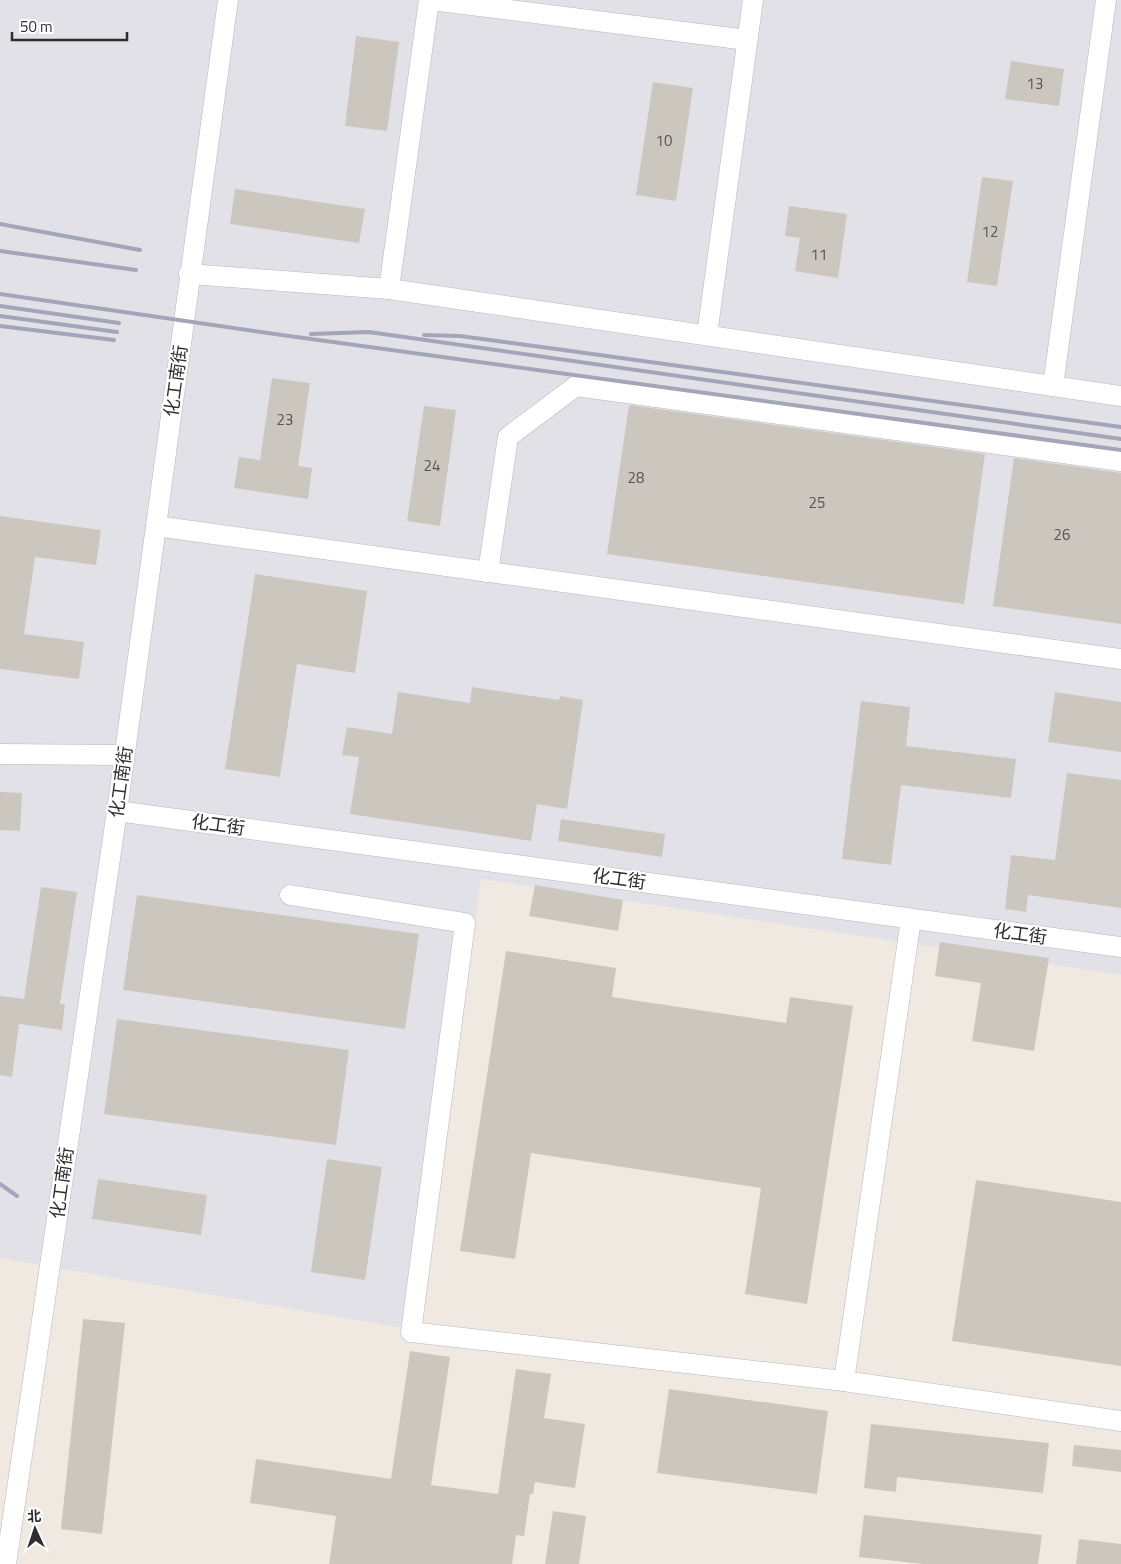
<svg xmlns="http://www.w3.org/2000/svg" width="1121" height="1564" font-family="'Titillium Web','Noto Sans SC',sans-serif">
	<rect width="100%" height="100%" fill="#efe9e1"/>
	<!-- industrial -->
	<polygon fill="#e3e1e8" points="0,0 1121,0 1121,975 481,879 414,1330 0,1258"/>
	<!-- building -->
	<g fill="#cbc7bf">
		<polygon points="356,36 399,42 387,131 345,126"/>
		<polygon points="1011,61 1064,69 1059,106 1005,99"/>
		<polygon points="653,82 693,88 676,201 636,195"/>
		<polygon points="982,177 1013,181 997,286 967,282"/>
		<polygon points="235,189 365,209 359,243 230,224"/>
		<polygon points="789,206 847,214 838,278 795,271 800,238 785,236"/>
		<polygon points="272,378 310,383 298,466 312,468 308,499 234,488 239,457 260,460"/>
		<polygon points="629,405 985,454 964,604 607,554"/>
		<polygon points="424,406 456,410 440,526 407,521"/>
		<polygon points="1014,458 1121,473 1121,624 993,606"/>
		<polygon points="0,516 101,530 96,565 35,557 24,634 84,642 79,679 0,669"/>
		<polygon points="255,574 367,591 355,673 297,664 280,777 225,769"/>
		<polygon points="472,687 559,700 560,696 583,700 567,809 537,804 531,841 350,814 359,757 342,755 347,727 392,734 398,692 470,703"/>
		<polygon points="1055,692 1121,702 1121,752 1048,742"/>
		<polygon points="861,701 910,707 906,746 1016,759 1011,798 901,785 891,865 842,859"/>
		<polygon points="1067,773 1121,780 1121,908 1028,895 1026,912 1005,909 1011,855 1055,860"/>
		<polygon points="0,792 22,793 20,831 0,830"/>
		<polygon points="561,819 665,834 662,857 558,841"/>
		<polygon points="535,885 623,900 618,931 529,916"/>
		<polygon points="41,887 77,892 60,1004 65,1004 62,1030 19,1024 12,1077 0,1075 0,996 24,999"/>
		<polygon points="137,895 419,934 405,1029 123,990"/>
		<polygon points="940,942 1049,958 1034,1051 972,1041 981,983 935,976"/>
		<polygon points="506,951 616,968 612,997 786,1023 790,997 853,1006 807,1304 745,1294 761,1188 531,1153 515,1259 460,1251"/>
		<polygon points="117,1019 349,1050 336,1145 104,1114"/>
		<polygon points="327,1159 382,1167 365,1280 311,1272"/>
		<polygon points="98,1179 207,1195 201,1235 92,1219"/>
		<polygon points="976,1180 1121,1202 1121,1366 952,1341"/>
		<polygon points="83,1319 125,1323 102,1534 61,1529"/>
		<polygon points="410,1351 450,1357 431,1485 498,1494 516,1369 551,1374 544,1418 585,1424 575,1488 535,1482 533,1494 530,1494 524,1536 516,1535 512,1564 329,1564 336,1516 250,1503 256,1459 391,1479"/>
		<polygon points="669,1389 828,1411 817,1494 657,1473"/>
		<polygon points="871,1424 1049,1443 1043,1493 897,1477 896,1492 864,1488"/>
		<polygon points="1074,1445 1121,1450 1121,1472 1072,1466"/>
		<polygon points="553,1511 586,1516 579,1564 545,1564"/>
		<polygon points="864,1515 1042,1535 1038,1564 923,1564 859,1557"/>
		<polygon points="1079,1539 1121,1544 1121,1564 1076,1564"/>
	</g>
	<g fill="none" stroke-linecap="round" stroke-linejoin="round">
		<defs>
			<g id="minor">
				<polyline points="431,0 747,40"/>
				<polyline points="189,274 389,289 1121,396"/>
				<polyline points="389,289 429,0"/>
				<polyline points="707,335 753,0"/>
				<polyline points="1053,386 1106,0"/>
				<polyline points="156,526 1121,659"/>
				<polyline points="488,572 508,437 576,386 1121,461"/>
				<polyline points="0,754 124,755"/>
				<polyline points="117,811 1121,947"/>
				<polyline points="290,895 465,923 411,1332 844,1381 1121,1421"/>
				<polyline points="844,1381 911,919"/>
				<polyline points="6,1564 117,811 228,0"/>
			</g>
		</defs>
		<!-- minor casing -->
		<use href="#minor" stroke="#b4b7c1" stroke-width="21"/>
		<!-- minor -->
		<use href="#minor" stroke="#fff" stroke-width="20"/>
		<!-- rail -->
		<g stroke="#a3a6b8" stroke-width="4">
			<polyline points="0,224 140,250"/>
			<polyline points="0,251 136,270"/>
			<polyline points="0,294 282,335 1121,450"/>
			<polyline points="0,306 119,323"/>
			<polyline points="0,316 117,332"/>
			<polyline points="0,326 114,340"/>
			<polyline points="311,334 369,332 1121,439"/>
			<polyline points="424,335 460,336 549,348 1121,427"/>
			<polyline points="0,1184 17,1196"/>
		</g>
	</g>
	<g text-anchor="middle" stroke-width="4" stroke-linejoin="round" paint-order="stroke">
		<!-- number labels -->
		<g font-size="15" fill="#555452">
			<text x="1035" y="89">13</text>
			<text x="664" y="146">10</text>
			<text x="990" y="237">12</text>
			<text x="819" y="260">11</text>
			<text x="285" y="425">23</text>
			<text x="432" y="471">24</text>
			<text x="636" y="483">28</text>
			<text x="817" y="508">25</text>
			<text x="1062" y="540">26</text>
		</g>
		<!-- street labels -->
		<g font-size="18" fill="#2e2e2e" stroke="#fff">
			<text transform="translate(176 381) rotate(-82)" y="6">化工南街</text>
			<text transform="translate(121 782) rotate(-82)" y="6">化工南街</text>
			<text transform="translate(218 825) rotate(8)" y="6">化工街</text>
			<text transform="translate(619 879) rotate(8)" y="6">化工街</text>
			<text transform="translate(1020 934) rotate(8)" y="6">化工街</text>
			<text transform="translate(62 1183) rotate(-82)" y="6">化工南街</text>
		</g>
	</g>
	<!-- north arrow -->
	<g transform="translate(35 1529) rotate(357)" stroke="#ffffff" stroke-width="4" paint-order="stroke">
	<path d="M0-4L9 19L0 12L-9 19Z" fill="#2e2e2e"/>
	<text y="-8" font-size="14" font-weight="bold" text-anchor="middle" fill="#2e2e2e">北</text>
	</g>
	<!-- scale -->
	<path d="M12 32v8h115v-8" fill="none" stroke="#2e2e2e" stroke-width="2.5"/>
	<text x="20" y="32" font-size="15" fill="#2e2e2e" stroke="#ffffff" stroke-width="4" paint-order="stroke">50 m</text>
</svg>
